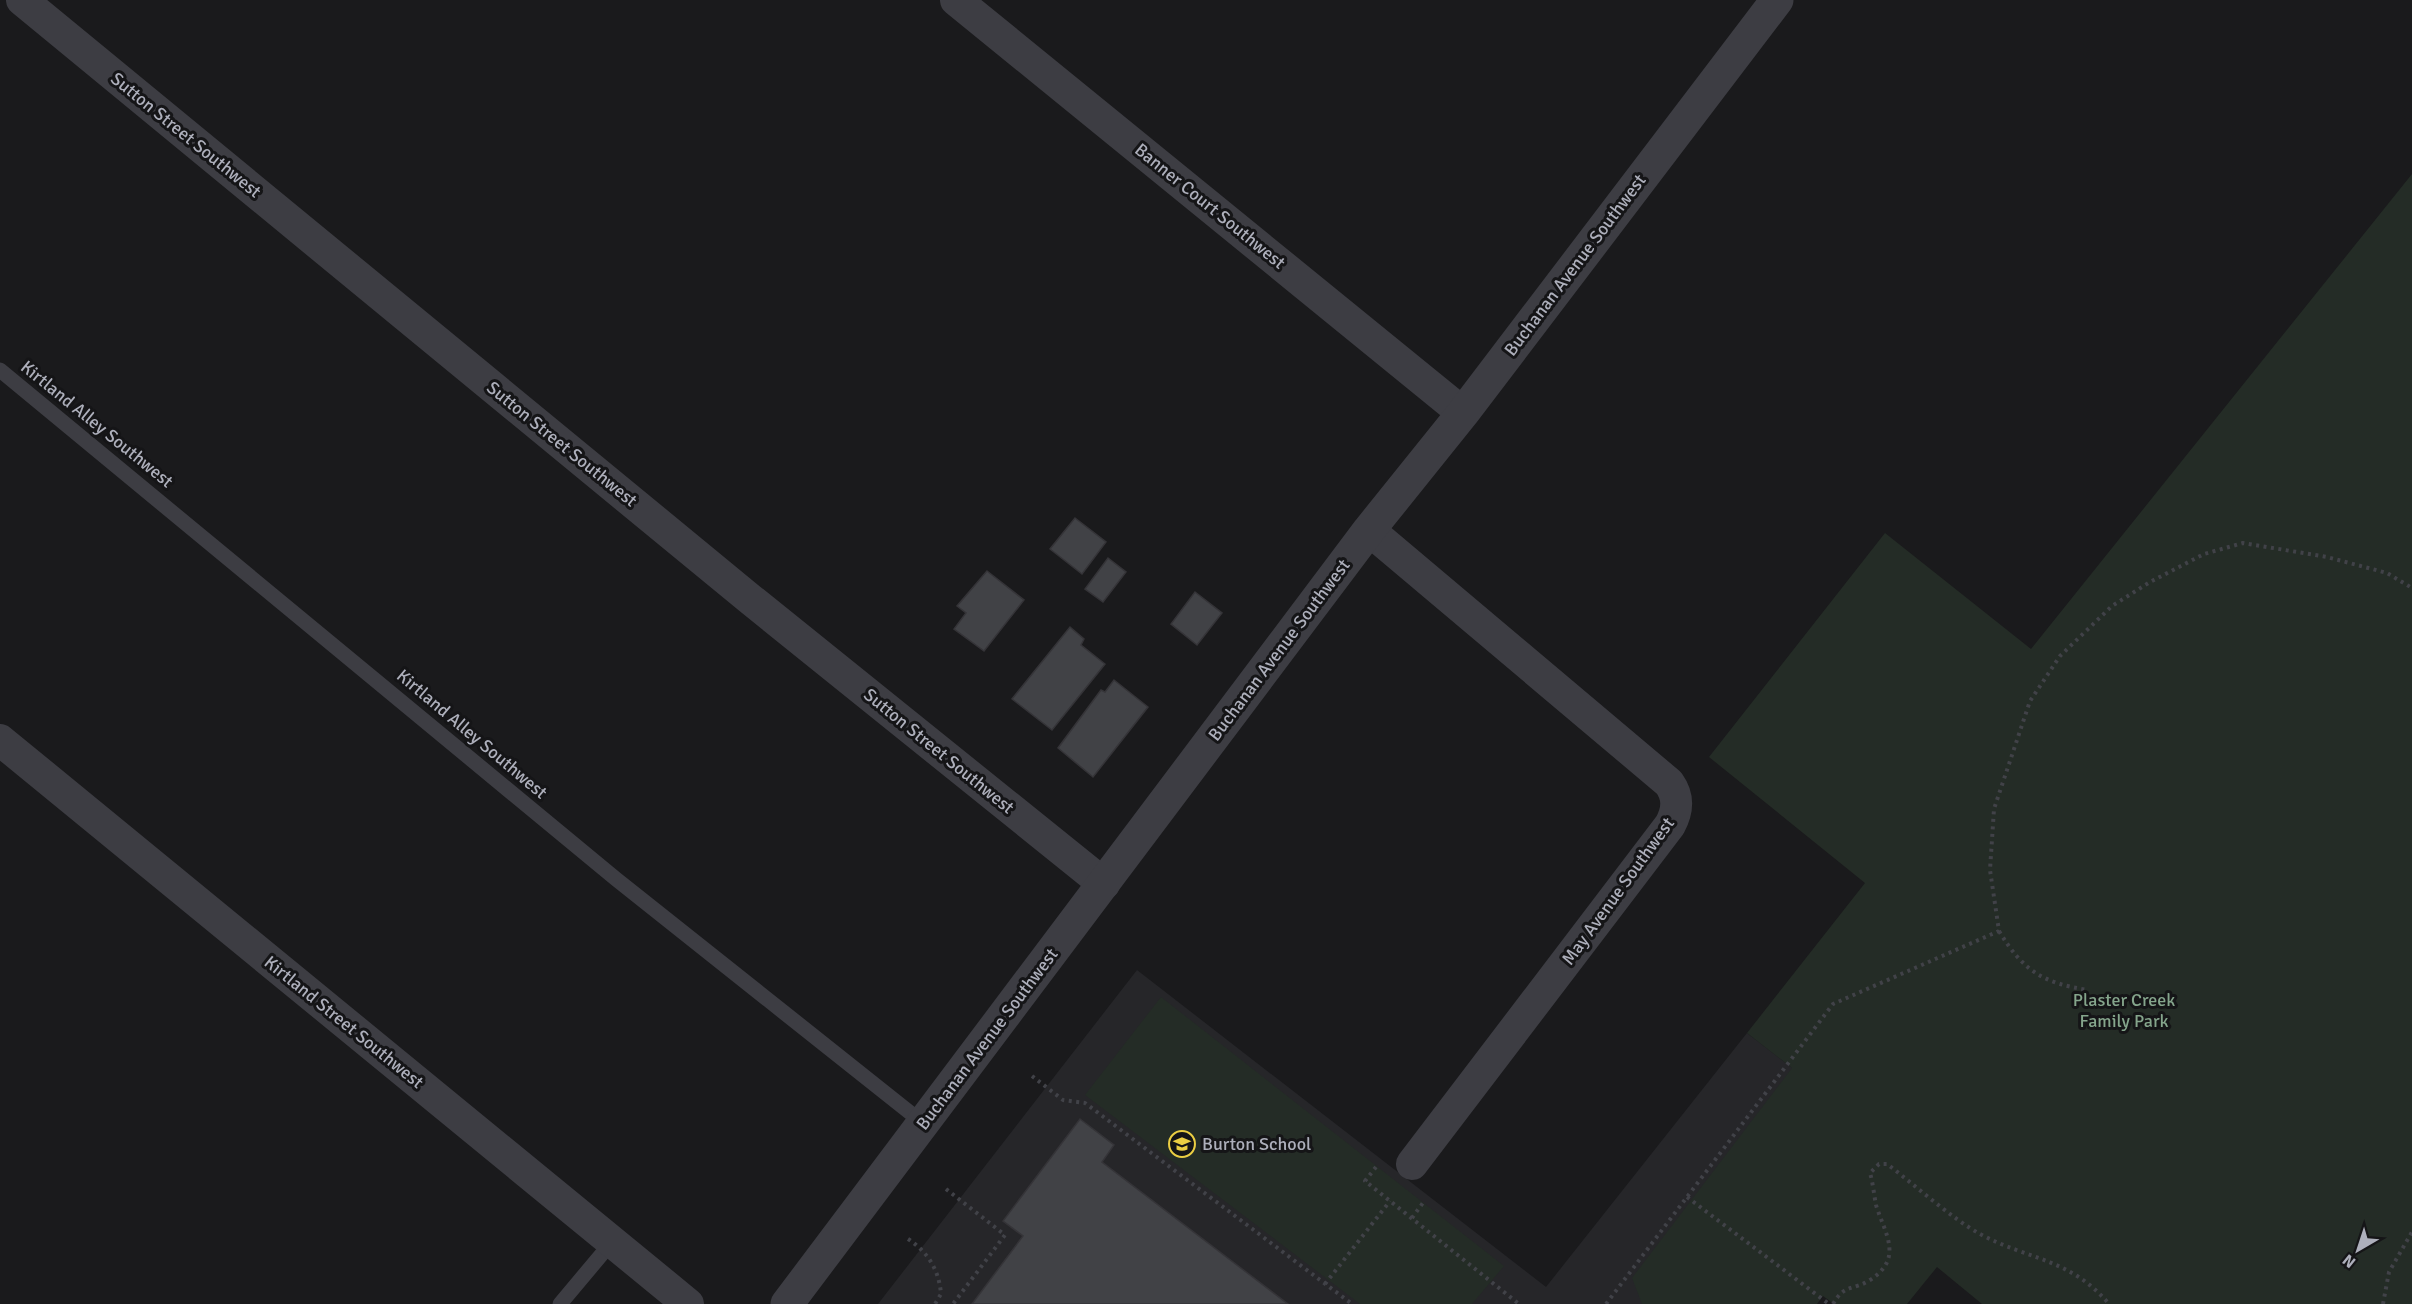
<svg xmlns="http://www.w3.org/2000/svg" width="2412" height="1304" font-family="Signika,sans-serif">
	<rect width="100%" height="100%" fill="#1a1a1c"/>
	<!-- built -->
	<polygon fill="#262629" points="1137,970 1546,1287 1747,1033 1856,1117 1817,1304 878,1304"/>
	<!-- green -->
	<g fill="#242c26">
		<polygon points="2412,174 2412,1304 1982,1304 1937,1267 1907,1304 1834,1304 1823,1296 1817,1304 1642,1304 1632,1278 1792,1068 1747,1033 1865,883 1709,757 1885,533 2031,649"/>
		<polygon points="1161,997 1504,1266 1472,1304 1360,1304 1085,1095"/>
	</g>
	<!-- building -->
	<g fill="#414246" stroke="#353438" stroke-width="1.5">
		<polygon points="1075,518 1106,542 1082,574 1050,549"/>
		<polygon points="1108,558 1126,572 1103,602 1085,589"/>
		<polygon points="987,571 1024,600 984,651 954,629 966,613 957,606"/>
		<polygon points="1195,592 1222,613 1197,645 1171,624"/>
		<polygon points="1070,627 1084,639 1081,645 1105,664 1052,730 1012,699"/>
		<polygon points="1114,680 1148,707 1093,777 1058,748 1101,690 1105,692"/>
		<polygon points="1080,1119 1114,1145 1102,1162 1288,1304 972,1304 1023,1236 1003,1221"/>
	</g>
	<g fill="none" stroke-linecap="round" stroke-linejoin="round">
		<!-- path -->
		<g stroke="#414248" stroke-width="4" stroke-dasharray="3 4.5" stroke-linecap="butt">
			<path d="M 1999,931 C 2023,971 2043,983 2088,990"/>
			<polyline points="1032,1076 1063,1100 1085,1103 1352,1304"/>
			<polyline points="1376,1167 1365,1181 1519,1304"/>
			<polyline points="946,1189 1005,1235 953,1304"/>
			<polyline points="1687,1197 1829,1304"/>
			<polyline points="1412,1218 1425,1200"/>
			<path d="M 908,1239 C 928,1252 939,1270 941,1294 L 935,1304"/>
			<polyline points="1325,1284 1390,1201"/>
			<polyline points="1606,1304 1833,1004 1999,931 1990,870 1994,809 2030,701 2060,656 2112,606 2150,582 2204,554 2243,543 2327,557 2387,573 2412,588"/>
			<path d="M 1833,1304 C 1845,1283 1853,1291 1870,1280 C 1904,1258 1885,1234 1876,1205 C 1874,1195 1873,1183 1870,1173 L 1879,1164 L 1887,1164 C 1915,1185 1951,1218 1980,1234 C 2028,1260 2070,1258 2109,1304"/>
			<polyline points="2383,1304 2389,1272 2412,1232"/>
		</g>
		<!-- service -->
		<g stroke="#3d3d43" stroke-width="15">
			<polyline points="0,370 616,879 923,1123"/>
			<polyline points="560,1304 612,1242"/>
		</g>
		<!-- minor -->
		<g stroke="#3d3d43" stroke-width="32">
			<polyline points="22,0 750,599 1104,884"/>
			<polyline points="956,0 1463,413"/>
			<path d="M 1369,530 L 1669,783 C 1679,797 1678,810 1670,825 L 1412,1164"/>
			<polyline points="0,740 688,1304"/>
		</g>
		<!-- tertiary -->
		<polyline stroke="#3d3d43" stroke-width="33" points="787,1304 1369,530 1463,413 1777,0"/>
	</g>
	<!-- icons -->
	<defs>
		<symbol id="school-ring" viewBox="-11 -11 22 22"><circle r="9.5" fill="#151517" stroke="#ebce43" stroke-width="1.5"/><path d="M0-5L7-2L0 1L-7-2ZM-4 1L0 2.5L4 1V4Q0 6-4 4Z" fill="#ebce43"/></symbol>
	</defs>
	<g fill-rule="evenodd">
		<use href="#school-ring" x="1167" y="1129" width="30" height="30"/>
	</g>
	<g text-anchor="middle" stroke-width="6" stroke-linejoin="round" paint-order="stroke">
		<!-- street labels -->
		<g font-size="18" fill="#adafbb" stroke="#151517">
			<text transform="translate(186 135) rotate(39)" y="6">Sutton Street Southwest</text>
			<text transform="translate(1210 206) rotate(39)" y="6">Banner Court Southwest</text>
			<text transform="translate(1575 265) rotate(-53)" y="6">Buchanan Avenue Southwest</text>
			<text transform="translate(97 424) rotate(39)" y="6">Kirtland Alley Southwest</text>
			<text transform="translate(562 444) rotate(39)" y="6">Sutton Street Southwest</text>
			<text transform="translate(1279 650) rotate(-53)" y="6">Buchanan Avenue Southwest</text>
			<text transform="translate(472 734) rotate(40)" y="6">Kirtland Alley Southwest</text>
			<text transform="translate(939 751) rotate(39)" y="6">Sutton Street Southwest</text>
			<text transform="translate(1618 891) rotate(-54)" y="6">May Avenue Southwest</text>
			<text transform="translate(344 1022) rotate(39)" y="6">Kirtland Street Southwest</text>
			<text transform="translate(987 1039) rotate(-53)" y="6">Buchanan Avenue Southwest</text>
		</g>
		<!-- park labels -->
		<g font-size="18" fill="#85a58c" stroke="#151517">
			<text x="2124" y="1006">Plaster Creek<tspan x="2124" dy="21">Family Park</tspan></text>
		</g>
		<!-- poi labels -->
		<g font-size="18" fill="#adafbb" stroke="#151517" text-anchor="start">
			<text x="1202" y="1150">Burton School</text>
		</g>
	</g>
	<!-- north arrow -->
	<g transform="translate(2358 1250) rotate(219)" stroke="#151517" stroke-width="4.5" paint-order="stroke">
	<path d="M0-4.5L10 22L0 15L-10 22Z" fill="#adafbb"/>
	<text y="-9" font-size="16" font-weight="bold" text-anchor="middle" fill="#adafbb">N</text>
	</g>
</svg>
